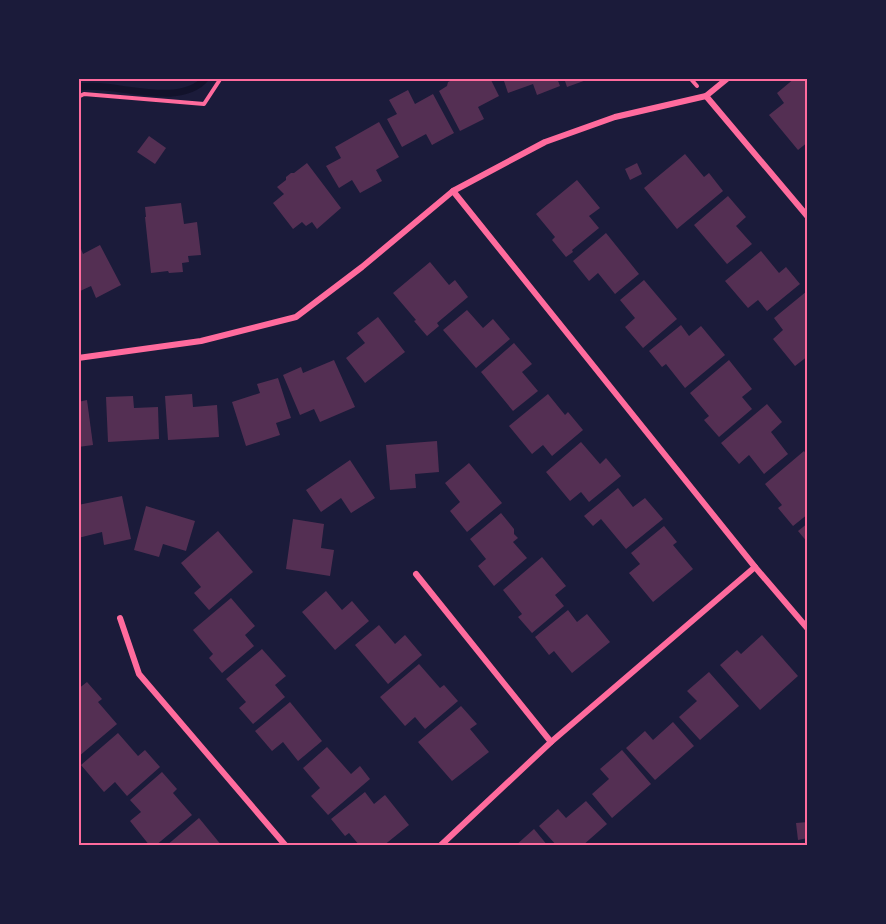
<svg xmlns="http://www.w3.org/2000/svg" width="886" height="924" font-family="'Source Serif 4',serif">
	<rect width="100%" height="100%" fill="#1b1b3a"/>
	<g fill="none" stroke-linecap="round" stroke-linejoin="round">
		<!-- stream -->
		<path stroke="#12122b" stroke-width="7" d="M 78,87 C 114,81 179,110 206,78"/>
	</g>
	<!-- building -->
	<g fill="#542f53">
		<polygon points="458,78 490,78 499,96 478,107 484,119 460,131 439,91 447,86 448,82 454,79 459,80"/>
		<polygon points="503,78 557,78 560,86 537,95 533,84 508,93"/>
		<polygon points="564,78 592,78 567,87"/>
		<polygon points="795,78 804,78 808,82 808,142 798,150 769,115 784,103 777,93"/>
		<polygon points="408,90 415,104 433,94 454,133 432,145 426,134 402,147 387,119 397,114 389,100"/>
		<polygon points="379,122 399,157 376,170 382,181 360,193 352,180 339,188 326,166 341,158 335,147"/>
		<polygon points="149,136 166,148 155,164 137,152"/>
		<polygon points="685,154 704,177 709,173 723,191 677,229 644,188"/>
		<polygon points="307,163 341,208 317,229 312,222 306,226 302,222 293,229 273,203 284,194 277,187 286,180 286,177 291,173 294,173"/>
		<polygon points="637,163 642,174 630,180 625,169"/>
		<polygon points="577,180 600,208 589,216 599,228 572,250 573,252 566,257 552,240 555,237 536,214"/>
		<polygon points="728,196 746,217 736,226 752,244 727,264 694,225"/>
		<polygon points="181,203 184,224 197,222 201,255 188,256 189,262 182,263 183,272 169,273 168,271 151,273 145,217 146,217 145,207"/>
		<polygon points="606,233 639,274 615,294 598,273 589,281 573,261"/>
		<polygon points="100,245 121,285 96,298 91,286 78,292 78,250 81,249 83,254"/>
		<polygon points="761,251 779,273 786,267 800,284 767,311 758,300 748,308 725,281"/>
		<polygon points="430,262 449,285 455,280 468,297 437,323 439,326 427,336 414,321 416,320 393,293"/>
		<polygon points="644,280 677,319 643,348 625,327 635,318 620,300"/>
		<polygon points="807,291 808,293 808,356 795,366 773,339 783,330 774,318"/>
		<polygon points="467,310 483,328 493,319 510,339 476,368 443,330"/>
		<polygon points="378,317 405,352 365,383 346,358 365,343 357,333"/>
		<polygon points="681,325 689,336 701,326 725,355 685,388 666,364 662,367 649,351"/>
		<polygon points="514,343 532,364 522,372 538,391 513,411 481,372"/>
		<polygon points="334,360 355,407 320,422 314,409 300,415 283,375 301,367 303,373"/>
		<polygon points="729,360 752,389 742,397 752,409 719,437 704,420 709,416 690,393"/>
		<polygon points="278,378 291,418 276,423 280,435 246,446 232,402 260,393 257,384"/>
		<polygon points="192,394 193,407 217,405 219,437 168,440 165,396"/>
		<polygon points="548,394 565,415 568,412 583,430 552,456 543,445 532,454 509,426"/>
		<polygon points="133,396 134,408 158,407 159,439 108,442 106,397"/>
		<polygon points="87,400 93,445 78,447 78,402"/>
		<polygon points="767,404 782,422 771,432 788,454 764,474 749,455 739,464 721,443"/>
		<polygon points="437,441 439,472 415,474 416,488 390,490 386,445"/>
		<polygon points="581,442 600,464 606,458 621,476 589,502 581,492 570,501 546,472"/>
		<polygon points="804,451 808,457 808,514 793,526 778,508 782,505 765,484"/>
		<polygon points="350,460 375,498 351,513 341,498 321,512 306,490"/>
		<polygon points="469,463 502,503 467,532 450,511 460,502 445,483"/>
		<polygon points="618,488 633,507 645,498 663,519 626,549 601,519 593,526 584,516"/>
		<polygon points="122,496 131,539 104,545 102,532 78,538 78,505"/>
		<polygon points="146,506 195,521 186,551 163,544 159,557 134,550"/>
		<polygon points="501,513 514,529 514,534 518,538 513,542 527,558 494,586 478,566 486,559 470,539"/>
		<polygon points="293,519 324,524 321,548 334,550 330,576 286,569"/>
		<polygon points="808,523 808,543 798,531"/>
		<polygon points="664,526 677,542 673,545 693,569 653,602 629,573 640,564 631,553"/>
		<polygon points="218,531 253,572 209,610 194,593 201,587 181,563"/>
		<polygon points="542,557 566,586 555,595 564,606 532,633 518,617 522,614 503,590"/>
		<polygon points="326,591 342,610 352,601 369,621 335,650 302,612"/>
		<polygon points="231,598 255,626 245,635 254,646 222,673 209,658 213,654 193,630"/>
		<polygon points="568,610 577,622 587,614 610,642 572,673 554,651 549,655 535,637"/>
		<polygon points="379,625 395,644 405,635 422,655 388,684 355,645"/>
		<polygon points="762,635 798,676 760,710 720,665 737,650 741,654"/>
		<polygon points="262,649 286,676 275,685 285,697 253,724 239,708 246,702 226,679"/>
		<polygon points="419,664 440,688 444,685 458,701 425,729 415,717 405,726 380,697"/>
		<polygon points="709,672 739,706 700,740 679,717 697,701 687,691"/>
		<polygon points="87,682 102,699 98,702 117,724 78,757 78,689"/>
		<polygon points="290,702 322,741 298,761 283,742 272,751 255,731"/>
		<polygon points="461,706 477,724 470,729 489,752 452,781 418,742"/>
		<polygon points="673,722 694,746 655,780 626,748 645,731 653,740"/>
		<polygon points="118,733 138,756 145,750 160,767 127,796 115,782 104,792 81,765"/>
		<polygon points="327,747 351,774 360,766 370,779 328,815 311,796 320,788 303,768"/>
		<polygon points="622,750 651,784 612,818 592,794 609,779 600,769"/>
		<polygon points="162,772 177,789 173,793 192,815 155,846 150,846 130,821 141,812 130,800"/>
		<polygon points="365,792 374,804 385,795 409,825 383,846 360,846 349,833 345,836 331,819"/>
		<polygon points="586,801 607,824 582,846 557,846 539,826 558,809 566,818"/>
		<polygon points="199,818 222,846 166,846"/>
		<polygon points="808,822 808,838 798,840 796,823"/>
		<polygon points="534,829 548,846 515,846"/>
	</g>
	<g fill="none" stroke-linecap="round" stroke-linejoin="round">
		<!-- path -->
		<g stroke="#ff6b9d" stroke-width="4">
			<polyline points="690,78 697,86"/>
			<polyline points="78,97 84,94 204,104 221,78"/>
		</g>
		<!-- minor -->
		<g stroke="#ff6b9d" stroke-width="6">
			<polyline points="706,96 808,217"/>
			<polyline points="453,191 755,567 808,629"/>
			<polyline points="78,358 201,341 296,317 362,267 453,191 545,142 615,117 706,96 728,78"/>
			<polyline points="416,574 551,742"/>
			<polyline points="120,618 139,674 286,846"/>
			<polyline points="440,846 551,742 755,567"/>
		</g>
	</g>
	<!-- border -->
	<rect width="886" height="924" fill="none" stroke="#1b1b3a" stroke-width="159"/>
	<rect x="80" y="80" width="726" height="764" fill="none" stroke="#ff6b9d" stroke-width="2"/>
</svg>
